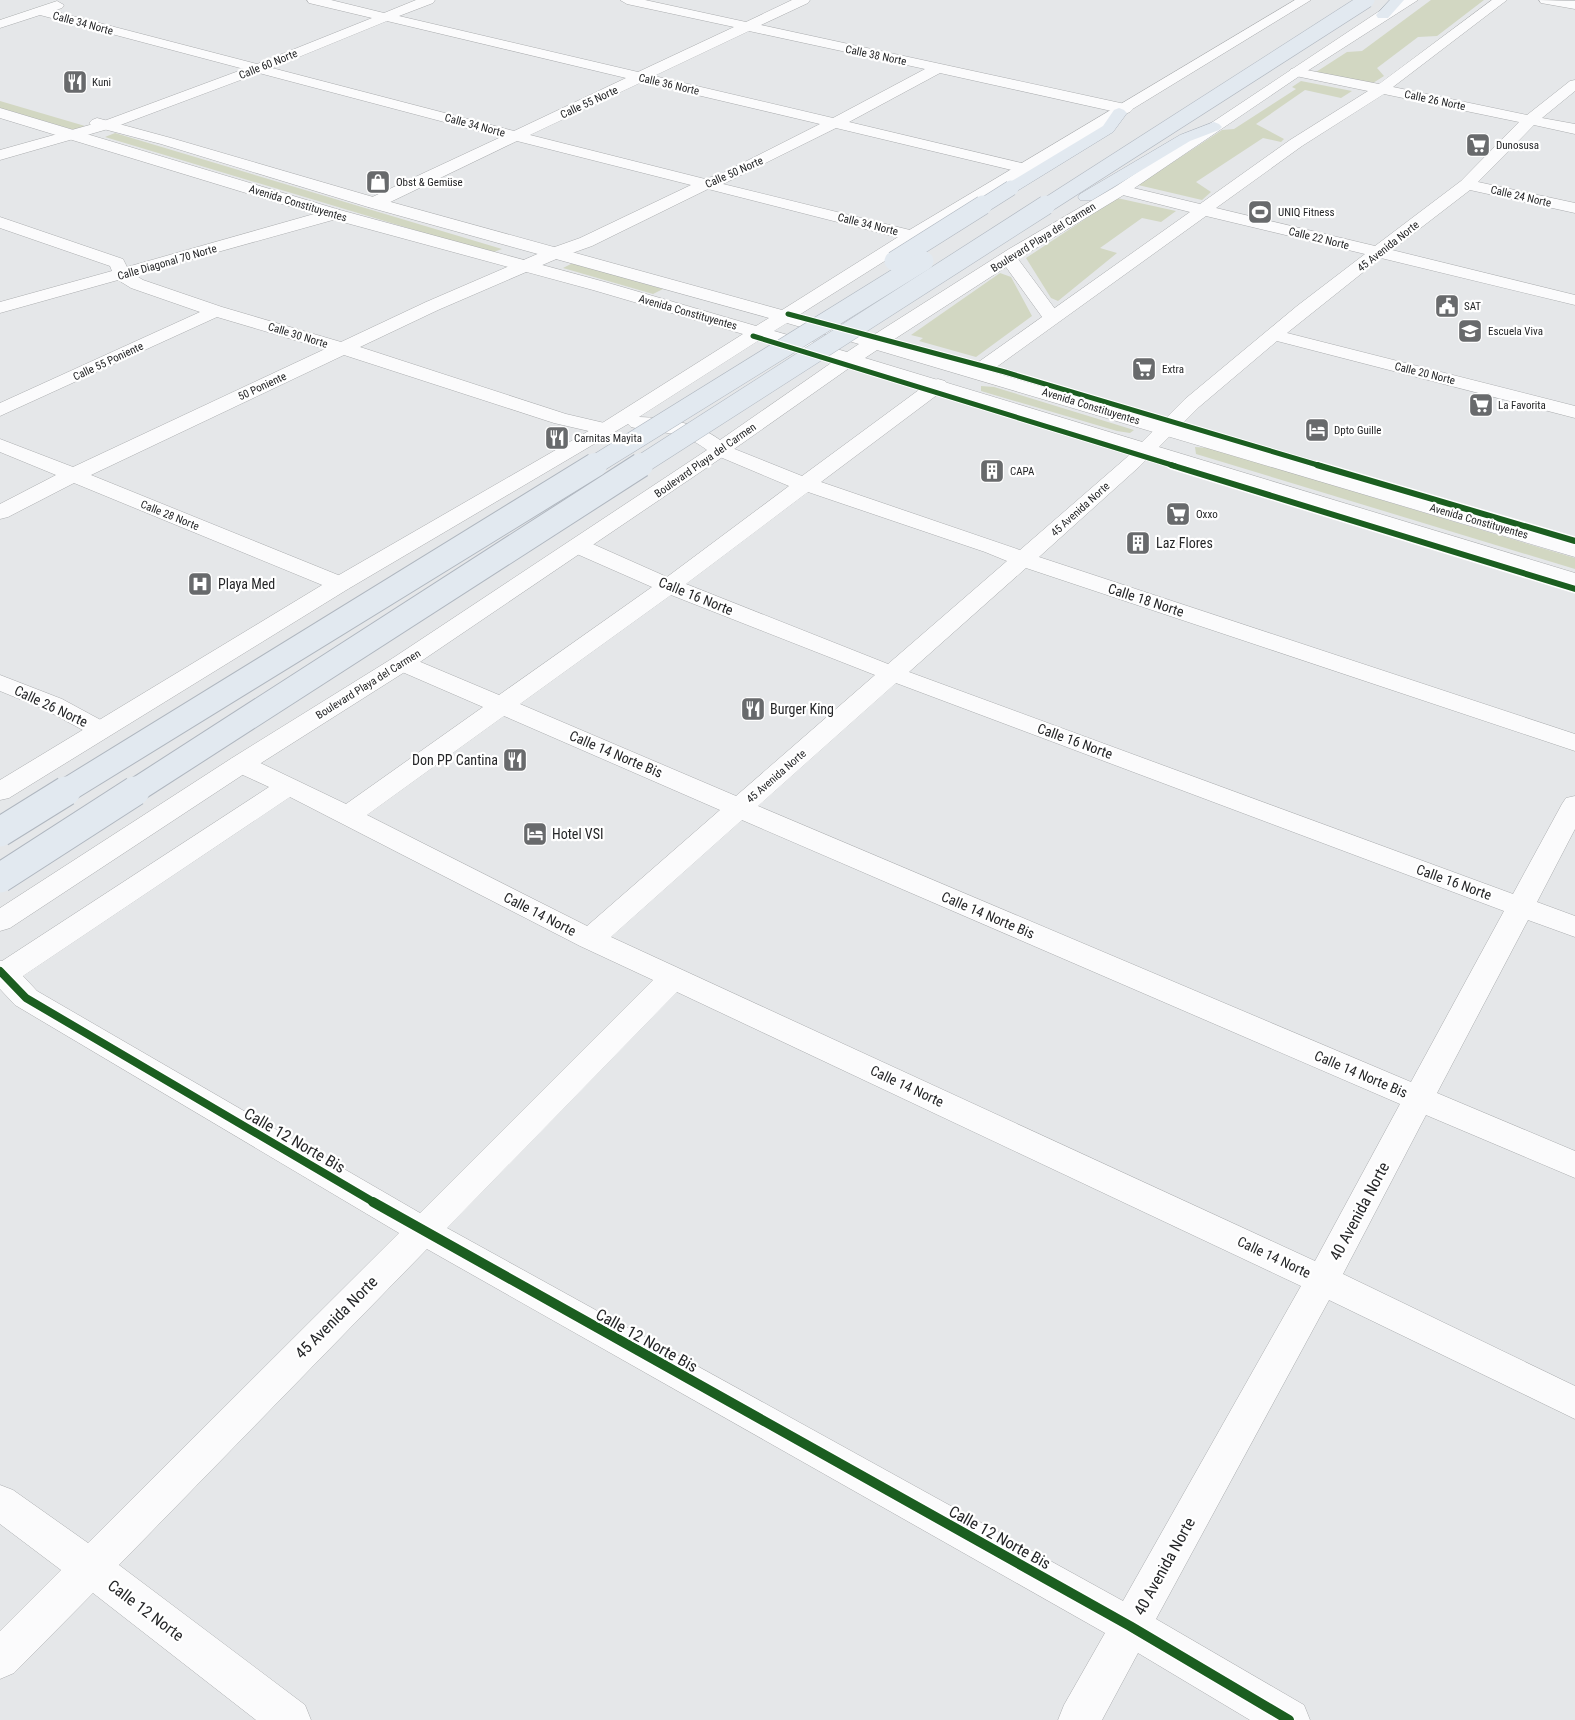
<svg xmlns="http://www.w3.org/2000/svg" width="1575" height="1720" font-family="'Roboto Condensed',sans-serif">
	<rect width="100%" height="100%" fill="#e5e7e9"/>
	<!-- green -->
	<g fill="#d2d7c2">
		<polygon points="1431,0 1484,0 1437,36 1418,37 1377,68 1384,76 1373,83 1316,72 1347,52 1362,51"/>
		<polygon points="1301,81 1352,91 1341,98 1305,90 1256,124 1284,139 1281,142 1263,138 1196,182 1211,192 1202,200 1138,185 1222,130 1234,129 1296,89 1292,87"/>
		<polygon points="0,101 85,126 74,130 0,108"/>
		<polygon points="115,133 502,249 491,253 105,137"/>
		<polygon points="1117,198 1176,211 1161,222 1142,218 1100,248 1117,253 1058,301 1051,298 1026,258"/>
		<polygon points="573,263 663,289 653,294 563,268"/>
		<polygon points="1000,273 1011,277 1032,316 976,357 919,341 923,338 911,335"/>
		<polygon points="981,386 994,387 1134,430 1130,433 1117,431 981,391"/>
		<polygon points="1195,447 1209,448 1575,558 1575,569 1196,454"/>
	</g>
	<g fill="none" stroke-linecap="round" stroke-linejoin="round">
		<defs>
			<g id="street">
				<path d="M 307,0 L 331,0 L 384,13 L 416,0 L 435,0 L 433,3 L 399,16 L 638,72 L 734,27 L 627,4 L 620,0 L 645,0 L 746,22 L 792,0 L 810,0 L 808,3 L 761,25 L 1125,104 L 1130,106 L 1133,109 L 1130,112 L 1125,114 L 940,73 L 849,122 L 1030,165 L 1032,168 L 1030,171 L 1024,173 L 836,128 L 723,184 L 918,232 L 921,236 L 918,240 L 912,241 L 708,189 L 592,246 L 561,257 L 438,310 L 360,347 L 566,414 L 613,425 L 616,429 L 613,433 L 606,435 L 554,423 L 344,355 L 91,475 L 348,579 L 351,584 L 348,589 L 340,591 L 332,589 L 74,483 L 8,517 L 0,519 L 0,504 L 56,475 L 0,452 L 0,439 L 73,467 L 325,349 L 217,317 L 0,416 L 0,403 L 200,312 L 131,288 L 118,280 L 0,313 L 0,302 L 112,271 L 110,266 L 0,228 L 0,217 L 123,259 L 127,267 L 328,210 L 340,210 L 342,214 L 340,218 L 135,275 L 143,280 L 222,307 L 341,342 L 426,302 L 549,249 L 580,238 L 691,185 L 517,141 L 380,207 L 368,207 L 366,203 L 368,199 L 501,137 L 259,73 L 115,127 L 0,160 L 0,150 L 104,121 L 244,69 L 40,15 L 0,28 L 0,20 L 57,1 L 64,5 L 62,8 L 53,11 L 257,64 L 372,18 L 309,3 ZM 387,21 L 626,78 L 514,131 L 272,68 ZM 749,31 L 925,69 L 833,118 L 654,76 ZM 642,82 L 820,124 L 721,174 L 705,179 L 530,135 Z"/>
				<path d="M 1492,0 L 1507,0 L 1393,87 L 1527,115 L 1570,81 L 1575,80 L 1575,91 L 1542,118 L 1575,124 L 1575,134 L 1534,125 L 1478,182 L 1575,203 L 1575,213 L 1470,190 L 1392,250 L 1575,295 L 1575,305 L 1381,258 L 1287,333 L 1575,406 L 1575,418 L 1277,341 L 1199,407 L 1140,466 L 1039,557 L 1575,734 L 1575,751 L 1026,568 L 909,672 L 1513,894 L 1562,804 L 1566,798 L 1575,796 L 1575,829 L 1537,902 L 1575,916 L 1575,937 L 1528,920 L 1437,1093 L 1575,1151 L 1575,1178 L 1426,1115 L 1343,1274 L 1575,1386 L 1575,1419 L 1329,1300 L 1156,1619 L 1304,1705 L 1310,1720 L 1250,1720 L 1138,1653 L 1102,1720 L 1058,1720 L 1064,1705 L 1105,1633 L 427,1249 L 119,1565 L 305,1705 L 311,1720 L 256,1720 L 93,1593 L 14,1673 L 0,1679 L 0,1631 L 61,1570 L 0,1524 L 0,1485 L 13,1490 L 88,1543 L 399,1233 L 15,1005 L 0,989 L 0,961 L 2,961 L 269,787 L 232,770 L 228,764 L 232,758 L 241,756 L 250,758 L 346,804 L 483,707 L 393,668 L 390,663 L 393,658 L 402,656 L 411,658 L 499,695 L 652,587 L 570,551 L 567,546 L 570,541 L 578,539 L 586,541 L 667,577 L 789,486 L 713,454 L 710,450 L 713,446 L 720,444 L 727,446 L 802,476 L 931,381 L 938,379 L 945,381 L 948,385 L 945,389 L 821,482 L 1020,550 L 1126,458 L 1185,399 L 1297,306 L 1365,254 L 1206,216 L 984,376 L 977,378 L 970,376 L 967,372 L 970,368 L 1190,212 L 1115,193 L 1113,190 L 1115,187 L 1121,185 L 1200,204 L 1290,140 L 1368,91 L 1291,75 L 1289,72 L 1291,69 L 1296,68 L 1379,84 ZM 1384,94 L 1519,122 L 1461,181 L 1375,246 L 1216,208 L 1302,146 ZM 808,492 L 985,552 L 1007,561 L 888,664 L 686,584 ZM 671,595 L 875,675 L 736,796 L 520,704 ZM 896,683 L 1504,911 L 1411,1082 L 758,806 ZM 504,716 L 720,810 L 587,926 L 367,815 ZM 290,797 L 580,946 L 653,980 L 420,1213 L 37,991 L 23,976 ZM 742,820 L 1400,1104 L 1315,1261 L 611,937 ZM 677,992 L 1301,1286 L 1123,1601 L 447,1228 Z"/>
				<polygon points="1539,0 1575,1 1575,9 1541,3"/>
				<polygon points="0,675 62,699 110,725 114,730 110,735 101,738 92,735 44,709 0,691"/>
			</g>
			<path id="secondary" d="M 1295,0 L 1311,0 L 918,240 L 799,315 L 872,336 L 1009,249 L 1115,187 L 1378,12 L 1401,0 L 1418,0 L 1301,75 L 1127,193 L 1018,259 L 1061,317 L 1059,321 L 1052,323 L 1045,321 L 1006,267 L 890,342 L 1575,543 L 1575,557 L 877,350 L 865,358 L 1575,573 L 1575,587 L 852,366 L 727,454 L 411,668 L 250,770 L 10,928 L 0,931 L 0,908 L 232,758 L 393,658 L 707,450 C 678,428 661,435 631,427 L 628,424 L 348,589 L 9,798 L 0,800 L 0,780 L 332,579 L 599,425 L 743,334 L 593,290 L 328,218 L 0,118 L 0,108 L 340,210 L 605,282 L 756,326 L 769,318 L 368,207 L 161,144 L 92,126 L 89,123 L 92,120 L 97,118 L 171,138 L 380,199 L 782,310 L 906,232 ZM 787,323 L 859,344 L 847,352 L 774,331 ZM 761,339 L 834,361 L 720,440 C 697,423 668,418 639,417 Z"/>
			<g id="highway">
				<polygon points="1390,0 1404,0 1388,18 1378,18 1376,15"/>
				<polygon points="1119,108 1124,110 1127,113 1113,132 1017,191 1005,191 1003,188 1005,185 1103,126 1114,110"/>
				<polygon points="1214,122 1219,124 1222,127 1219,130 1190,141 1092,200 1080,200 1078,197 1080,194 1180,135"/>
			</g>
		</defs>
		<!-- street casing -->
		<use href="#street" stroke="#abadaf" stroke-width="1"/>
		<!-- secondary casing -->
		<use href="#secondary" stroke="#abadaf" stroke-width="1"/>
		<!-- highway casing -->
		<use href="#highway" stroke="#afb6bf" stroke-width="1"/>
		<!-- street -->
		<use href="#street" fill="#fbfbfc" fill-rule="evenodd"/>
		<!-- secondary -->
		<use href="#secondary" fill="#fbfbfc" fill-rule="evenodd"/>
		<!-- highway -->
		<use href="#highway" fill="#e2e9f0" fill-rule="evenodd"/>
		<defs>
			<g id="highway-bridge-far3">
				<polyline points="981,207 1011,188"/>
				<polyline points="1044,207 1367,0"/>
			</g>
			<g id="highway-bridge-far2">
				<polyline points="894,261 983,205"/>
				<polyline points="593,466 924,261"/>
				<polyline points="639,466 1046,205"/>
			</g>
			<g id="highway-bridge-far1">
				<polyline points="64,792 595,465"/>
				<polyline points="133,792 641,465"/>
			</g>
			<g id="highway-bridge">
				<polyline points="0,832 66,791"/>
				<polyline points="0,878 135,791"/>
			</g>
		</defs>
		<!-- highway-bridge-far3 casing -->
		<use href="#highway-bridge-far3" stroke="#afb6bf" stroke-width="16" stroke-linecap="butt"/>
		<!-- highway-bridge-far2 casing -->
		<use href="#highway-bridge-far2" stroke="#afb6bf" stroke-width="20" stroke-linecap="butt"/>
		<!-- highway-bridge-far1 casing -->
		<use href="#highway-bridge-far1" stroke="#afb6bf" stroke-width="26" stroke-linecap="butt"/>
		<!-- highway-bridge casing -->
		<use href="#highway-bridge" stroke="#afb6bf" stroke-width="31" stroke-linecap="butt"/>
		<!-- highway-bridge-far3 -->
		<use href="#highway-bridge-far3" stroke="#e2e9f0" stroke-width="15"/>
		<!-- highway-bridge-far2 -->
		<use href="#highway-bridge-far2" stroke="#e2e9f0" stroke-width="19"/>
		<!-- highway-bridge-far1 -->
		<use href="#highway-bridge-far1" stroke="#e2e9f0" stroke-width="24"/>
		<!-- highway-bridge -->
		<use href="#highway-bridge" stroke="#e2e9f0" stroke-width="29"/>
		<defs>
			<g id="cycleway-far3">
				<polyline points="788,314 1005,372 1321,466"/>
				<polyline points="753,336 1175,466"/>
			</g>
			<g id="cycleway-far2">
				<polyline points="1171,465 1575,589"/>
				<polyline points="1317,465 1575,541"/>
			</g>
			<polyline id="cycleway-far1" points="0,971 26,998 375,1203"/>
			<polyline id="cycleway" points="373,1202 1130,1626 1289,1720"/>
		</defs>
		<!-- cycleway-far3 casing -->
		<use href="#cycleway-far3" stroke="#fff" stroke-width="7"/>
		<!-- cycleway-far2 casing -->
		<use href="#cycleway-far2" stroke="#fff" stroke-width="9"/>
		<!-- cycleway-far1 casing -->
		<use href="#cycleway-far1" stroke="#fff" stroke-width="11"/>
		<!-- cycleway casing -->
		<use href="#cycleway" stroke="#fff" stroke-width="13"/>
		<!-- cycleway-far3 -->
		<use href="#cycleway-far3" stroke="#1b5e20" stroke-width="5"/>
		<!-- cycleway-far2 -->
		<use href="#cycleway-far2" stroke="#1b5e20" stroke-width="6"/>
		<!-- cycleway-far1 -->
		<use href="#cycleway-far1" stroke="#1b5e20" stroke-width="8"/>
		<!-- cycleway -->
		<use href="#cycleway" stroke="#1b5e20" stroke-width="10"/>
	</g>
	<!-- icons -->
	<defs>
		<symbol id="restaurant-square" viewBox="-11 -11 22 22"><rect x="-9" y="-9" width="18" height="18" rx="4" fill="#686a6c" stroke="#fff"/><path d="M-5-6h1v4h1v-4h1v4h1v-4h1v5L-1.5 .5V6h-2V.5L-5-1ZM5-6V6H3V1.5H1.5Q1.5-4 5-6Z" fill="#fff"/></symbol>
		<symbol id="supermarket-square" viewBox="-11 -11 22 22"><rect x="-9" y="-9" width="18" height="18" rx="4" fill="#686a6c" stroke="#fff"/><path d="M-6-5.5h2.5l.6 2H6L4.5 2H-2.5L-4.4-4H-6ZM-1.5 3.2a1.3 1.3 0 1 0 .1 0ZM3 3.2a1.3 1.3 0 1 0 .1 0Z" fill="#fff"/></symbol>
		<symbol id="shop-square" viewBox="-11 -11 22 22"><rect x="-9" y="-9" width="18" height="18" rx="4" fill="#686a6c" stroke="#fff"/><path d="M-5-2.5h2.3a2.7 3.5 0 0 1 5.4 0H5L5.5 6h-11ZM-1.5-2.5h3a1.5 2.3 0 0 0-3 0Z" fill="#fff"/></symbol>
		<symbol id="stadium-square" viewBox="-11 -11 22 22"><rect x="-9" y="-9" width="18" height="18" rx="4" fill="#686a6c" stroke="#fff"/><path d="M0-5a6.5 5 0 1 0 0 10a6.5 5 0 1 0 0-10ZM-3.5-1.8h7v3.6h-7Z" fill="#fff"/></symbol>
		<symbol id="civic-square" viewBox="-11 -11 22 22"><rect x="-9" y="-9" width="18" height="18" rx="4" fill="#686a6c" stroke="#fff"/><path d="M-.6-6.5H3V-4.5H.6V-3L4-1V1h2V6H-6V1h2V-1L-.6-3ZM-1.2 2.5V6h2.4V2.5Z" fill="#fff"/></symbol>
		<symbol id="school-square" viewBox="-11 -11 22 22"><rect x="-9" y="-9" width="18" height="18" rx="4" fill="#686a6c" stroke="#fff"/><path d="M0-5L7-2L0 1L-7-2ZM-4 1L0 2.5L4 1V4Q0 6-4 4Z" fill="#fff"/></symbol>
		<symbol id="hotel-square" viewBox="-11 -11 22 22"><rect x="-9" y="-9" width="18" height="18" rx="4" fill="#686a6c" stroke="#fff"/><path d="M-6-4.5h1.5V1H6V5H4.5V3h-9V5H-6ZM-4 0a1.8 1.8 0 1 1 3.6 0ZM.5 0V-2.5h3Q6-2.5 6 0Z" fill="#fff"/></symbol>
		<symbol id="building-square" viewBox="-11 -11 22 22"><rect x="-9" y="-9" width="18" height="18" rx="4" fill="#686a6c" stroke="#fff"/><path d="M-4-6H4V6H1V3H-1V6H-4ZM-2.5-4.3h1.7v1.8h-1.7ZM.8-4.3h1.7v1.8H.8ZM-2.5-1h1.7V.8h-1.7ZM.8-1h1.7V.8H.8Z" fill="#fff"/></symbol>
		<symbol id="hospital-square" viewBox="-11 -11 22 22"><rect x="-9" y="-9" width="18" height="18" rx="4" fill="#686a6c" stroke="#fff"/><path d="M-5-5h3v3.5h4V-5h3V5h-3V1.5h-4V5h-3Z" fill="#fff"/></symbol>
	</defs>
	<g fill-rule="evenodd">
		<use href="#restaurant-square" x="61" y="68" width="28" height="28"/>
		<use href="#supermarket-square" x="1464" y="131" width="28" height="28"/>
		<use href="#shop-square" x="364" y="168" width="28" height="28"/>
		<use href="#stadium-square" x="1246" y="198" width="28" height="28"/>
		<use href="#civic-square" x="1433" y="292" width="28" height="28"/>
		<use href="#school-square" x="1456" y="317" width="28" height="28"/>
		<use href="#supermarket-square" x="1130" y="355" width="28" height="28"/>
		<use href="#supermarket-square" x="1467" y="391" width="28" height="28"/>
		<use href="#hotel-square" x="1303" y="416" width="28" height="28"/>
		<use href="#restaurant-square" x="543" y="424" width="28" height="28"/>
		<use href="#building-square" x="978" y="457" width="28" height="28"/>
		<use href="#supermarket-square" x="1164" y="500" width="28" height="28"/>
		<use href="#building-square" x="1124" y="529" width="28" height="28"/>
		<use href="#hospital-square" x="186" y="570" width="28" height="28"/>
		<use href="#restaurant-square" x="739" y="695" width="28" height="28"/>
		<use href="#restaurant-square" x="501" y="746" width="28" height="28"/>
		<use href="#hotel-square" x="521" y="820" width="28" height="28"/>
	</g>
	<g text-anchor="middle" stroke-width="4.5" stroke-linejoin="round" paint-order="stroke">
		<!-- far-street labels -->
		<g font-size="11" fill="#252628" stroke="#fff">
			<text transform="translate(83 23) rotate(15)" y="4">Calle 34 Norte</text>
			<text transform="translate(876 55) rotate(12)" y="4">Calle 38 Norte</text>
			<text transform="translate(268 64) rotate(-22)" y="4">Calle 60 Norte</text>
			<text transform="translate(669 84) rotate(13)" y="4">Calle 36 Norte</text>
			<text transform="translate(1435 100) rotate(12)" y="4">Calle 26 Norte</text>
			<text transform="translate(589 102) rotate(-25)" y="4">Calle 55 Norte</text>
			<text transform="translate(475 125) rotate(15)" y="4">Calle 34 Norte</text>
			<text transform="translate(734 172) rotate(-24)" y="4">Calle 50 Norte</text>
			<text transform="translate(1521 196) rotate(13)" y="4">Calle 24 Norte</text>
			<text transform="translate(298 203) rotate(17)" y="4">Avenida Constituyentes</text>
			<text transform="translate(868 224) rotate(14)" y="4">Calle 34 Norte</text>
			<text transform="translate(1043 237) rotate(-32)" y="4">Boulevard Playa del Carmen</text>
			<text transform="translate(1319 238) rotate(14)" y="4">Calle 22 Norte</text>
			<text transform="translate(1388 246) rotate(-38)" y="4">45 Avenida Norte</text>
			<text transform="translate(167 262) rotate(-16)" y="4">Calle Diagonal 70 Norte</text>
			<text transform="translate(688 312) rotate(16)" y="4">Avenida Constituyentes</text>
			<text transform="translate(298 335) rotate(17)" y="4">Calle 30 Norte</text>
			<text transform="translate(108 361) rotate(-25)" y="4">Calle 55 Poniente</text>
			<text transform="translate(1425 373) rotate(14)" y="4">Calle 20 Norte</text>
			<text transform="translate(262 386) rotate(-25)" y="4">50 Poniente</text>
			<text transform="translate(1091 406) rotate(17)" y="4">Avenida Constituyentes</text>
			<text transform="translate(705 460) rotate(-35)" y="4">Boulevard Playa del Carmen</text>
			<text transform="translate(1080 509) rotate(-42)" y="4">45 Avenida Norte</text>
			<text transform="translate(170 515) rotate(22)" y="4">Calle 28 Norte</text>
			<text transform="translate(1479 521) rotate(16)" y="4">Avenida Constituyentes</text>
			<text transform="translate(368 684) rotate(-32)" y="4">Boulevard Playa del Carmen</text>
			<text transform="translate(776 776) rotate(-41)" y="4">45 Avenida Norte</text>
		</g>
		<!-- far-poi labels -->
		<g font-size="11" fill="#252628" stroke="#fff" text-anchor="start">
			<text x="92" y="86">Kuni</text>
			<text x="1496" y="149">Dunosusa</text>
			<text x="396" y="186">Obst &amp; Gemüse</text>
			<text x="1278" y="216">UNIQ Fitness</text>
			<text x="1464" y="310">SAT</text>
			<text x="1488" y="335">Escuela Viva</text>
			<text x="1162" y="373">Extra</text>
			<text x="1498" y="409">La Favorita</text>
			<text x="1334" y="434">Dpto Guille</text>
			<text x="574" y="442">Carnitas Mayita</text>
			<text x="1010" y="475">CAPA</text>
			<text x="1196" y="518">Oxxo</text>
		</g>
		<!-- poi labels -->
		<g font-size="14" fill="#252628" stroke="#fff" text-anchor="start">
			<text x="1156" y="548">Laz Flores</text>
			<text x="218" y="589">Playa Med</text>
			<text x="770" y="714">Burger King</text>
			<text x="498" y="765" text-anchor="end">Don PP Cantina</text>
			<text x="552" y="839">Hotel VSI</text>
		</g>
		<!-- street labels -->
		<g font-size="14" fill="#252628" stroke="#fff">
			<text transform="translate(696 596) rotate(22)" y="5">Calle 16 Norte</text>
			<text transform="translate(1146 600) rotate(18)" y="5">Calle 18 Norte</text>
			<text transform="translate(51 706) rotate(25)" y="5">Calle 26 Norte</text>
			<text transform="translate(1075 741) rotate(20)" y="5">Calle 16 Norte</text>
			<text transform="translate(616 754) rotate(23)" y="5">Calle 14 Norte Bis</text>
			<text transform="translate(1454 882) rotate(20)" y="5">Calle 16 Norte</text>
			<text transform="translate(540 914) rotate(27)" y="5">Calle 14 Norte</text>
			<text transform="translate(988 915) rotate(23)" y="5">Calle 14 Norte Bis</text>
			<text transform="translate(1361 1074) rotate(23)" y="5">Calle 14 Norte Bis</text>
			<text transform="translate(907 1086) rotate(25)" y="5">Calle 14 Norte</text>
			<text transform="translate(1274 1257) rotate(25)" y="5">Calle 14 Norte</text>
		</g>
		<!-- near-street labels -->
		<g font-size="16" fill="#252628" stroke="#fff">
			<text transform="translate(295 1140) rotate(30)" y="6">Calle 12 Norte Bis</text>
			<text transform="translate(1359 1211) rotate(-62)" y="6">40 Avenida Norte</text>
			<text transform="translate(336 1317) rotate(-45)" y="6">45 Avenida Norte</text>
			<text transform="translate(647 1340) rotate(29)" y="6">Calle 12 Norte Bis</text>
			<text transform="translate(1000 1537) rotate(29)" y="6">Calle 12 Norte Bis</text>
			<text transform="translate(1164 1566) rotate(-61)" y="6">40 Avenida Norte</text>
			<text transform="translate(146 1610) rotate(37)" y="6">Calle 12 Norte</text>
		</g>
	</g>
</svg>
